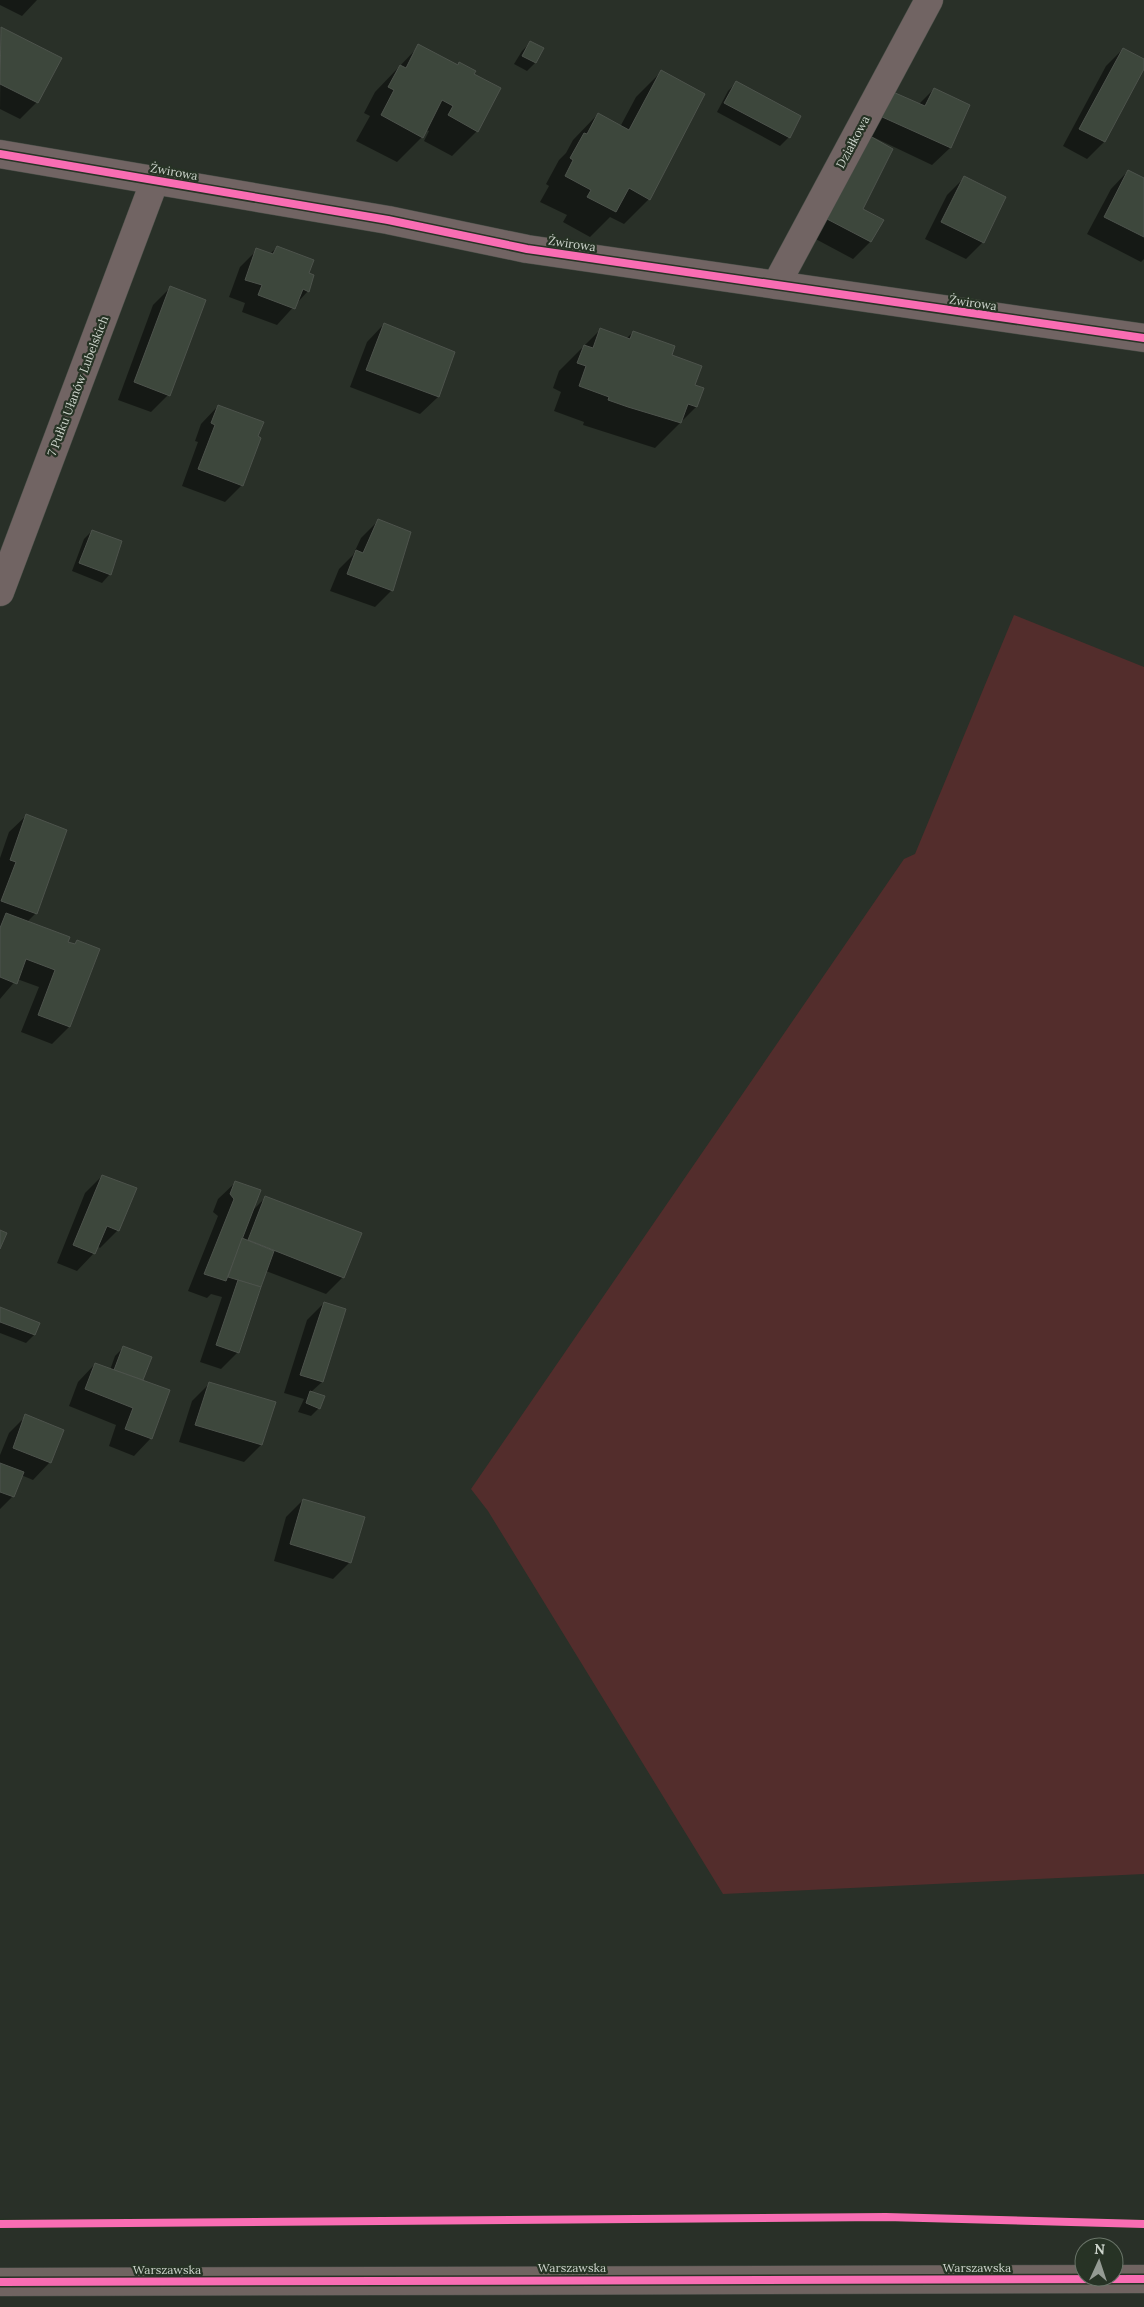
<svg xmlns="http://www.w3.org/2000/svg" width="1144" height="2307" font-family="Lora,serif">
	<rect width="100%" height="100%" fill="#293028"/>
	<!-- green -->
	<polygon fill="#532d2c" points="1014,615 1144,667 1144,1874 723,1894 488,1511 471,1489 904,859 915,854"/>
	<!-- shadow -->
	<g fill="#0007">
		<polygon points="0,0 37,0 22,16 0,5"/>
		<polygon points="1,29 60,58 37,102 20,119 0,109"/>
		<polygon points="530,43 535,63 527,71 514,64 522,51"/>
		<polygon points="419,46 457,66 459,63 473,75 477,131 452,156 424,141 429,131 426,130 422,137 397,162 356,141 370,116 364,113 375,92"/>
		<polygon points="1123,49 1144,60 1144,66 1104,142 1087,159 1063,146 1106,66"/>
		<polygon points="661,72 649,199 624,224 610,217 590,237 563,222 567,215 540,202 549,186 546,184 559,160 566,153 573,140 598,114 620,127 636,97"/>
		<polygon points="736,83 799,116 789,137 780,146 717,112 728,91"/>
		<polygon points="934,89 969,106 950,148 932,165 873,137 862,209 882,220 870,242 853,259 810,236 876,111 918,105"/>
		<polygon points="1128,171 1144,180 1144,259 1141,262 1087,234 1111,189"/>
		<polygon points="964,178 983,242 966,259 925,239 947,195"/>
		<polygon points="277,247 308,273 308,291 277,325 242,312 245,303 229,297 240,267 257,250 270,254"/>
		<polygon points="171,287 168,395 151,412 118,400 153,305"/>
		<polygon points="384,324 454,353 438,397 420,414 350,387 367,342"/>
		<polygon points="600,330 626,339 633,332 670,356 693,386 696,407 655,448 583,425 584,422 554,411 561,392 553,388 559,371"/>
		<polygon points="218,406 242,485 225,502 182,486 198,442 195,441 201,424"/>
		<polygon points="378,521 392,590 375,607 330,591 339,569 353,555 361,538"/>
		<polygon points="92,531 110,574 102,583 72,571 84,539"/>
		<polygon points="27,815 36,913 27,922 74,945 78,941 69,1027 52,1044 21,1032 39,987 17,979 0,999 0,858 9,832"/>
		<polygon points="102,1176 135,1189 117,1231 100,1248 97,1246 94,1253 77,1271 57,1263 85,1193"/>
		<polygon points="236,1182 251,1212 266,1197 343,1277 326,1294 266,1271 238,1352 221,1369 200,1362 222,1297 211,1294 207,1298 188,1291 218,1216 213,1212 218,1199"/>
		<polygon points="324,1303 345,1310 322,1382 311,1392 319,1408 311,1416 298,1412 304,1399 284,1393 307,1320"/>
		<polygon points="0,1308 34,1335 26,1343 0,1333"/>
		<polygon points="123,1348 142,1379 151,1438 134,1456 109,1446 116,1425 69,1406 78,1382 95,1364 110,1370 115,1356"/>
		<polygon points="209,1384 274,1403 261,1445 244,1462 179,1442 192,1401"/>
		<polygon points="26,1416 50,1462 33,1480 21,1475 12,1497 0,1509 0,1455 9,1433"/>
		<polygon points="303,1500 350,1562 333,1579 274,1561 286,1517"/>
	</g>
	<!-- building -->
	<g fill="#3d473c" stroke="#4d534c">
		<polygon points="1,27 62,58 38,103 0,84"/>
		<polygon points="530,41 544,48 536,63 522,56"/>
		<polygon points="418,44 458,65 459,62 476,71 474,74 501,88 478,132 448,115 453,106 442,100 423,138 381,115 394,90 388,87 400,65 406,68"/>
		<polygon points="1123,48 1144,59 1144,69 1105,142 1079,129"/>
		<polygon points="661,70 705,94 650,200 629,188 616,212 587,197 591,190 565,176 573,160 570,158 584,133 587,134 598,113 629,130"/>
		<polygon points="736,81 801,116 790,138 724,103"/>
		<polygon points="934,88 970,105 951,148 880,116 893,92 925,106"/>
		<polygon points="870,136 893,149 863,209 884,220 871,242 827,219"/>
		<polygon points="1128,170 1144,178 1144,237 1104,217"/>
		<polygon points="964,176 1006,197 984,243 941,222"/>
		<polygon points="277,246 314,260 309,273 314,275 309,292 303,289 295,309 258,295 262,285 245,280 256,248 273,254"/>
		<polygon points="170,286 206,300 170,396 134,382"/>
		<polygon points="384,323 455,352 439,397 366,370"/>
		<polygon points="600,328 630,339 633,331 675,346 672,355 702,366 695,385 704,388 697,407 688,404 681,423 628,407 608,400 609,397 579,386 586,366 577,363 584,345 593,348"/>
		<polygon points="218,405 264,422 258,436 261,438 243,486 198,469 215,425 211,423"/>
		<polygon points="378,519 411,532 393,591 347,574 356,550 363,553"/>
		<polygon points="92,530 122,541 111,575 79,563"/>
		<polygon points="26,814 67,830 37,914 1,901 16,862 10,860"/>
		<polygon points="6,913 70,937 68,942 75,944 77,940 100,949 70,1027 38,1015 55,970 26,959 17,984 0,977 0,928"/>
		<polygon points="102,1175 137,1188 119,1231 107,1226 95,1254 73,1245"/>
		<polygon points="235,1181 261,1190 226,1281 204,1274 234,1199 230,1194"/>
		<polygon points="265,1196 362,1233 344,1278 248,1240"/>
		<polygon points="0,1230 7,1233 0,1249"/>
		<polygon points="242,1238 274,1251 261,1287 228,1277"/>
		<polygon points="238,1280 261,1287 239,1353 216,1345"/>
		<polygon points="324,1302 346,1309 323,1382 300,1375"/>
		<polygon points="0,1307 40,1323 35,1335 0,1322"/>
		<polygon points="123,1346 152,1357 143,1380 114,1370"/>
		<polygon points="95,1363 170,1390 152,1439 125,1429 133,1408 85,1389"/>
		<polygon points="209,1382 276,1402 262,1445 195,1425"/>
		<polygon points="310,1391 325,1396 320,1409 306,1403"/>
		<polygon points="25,1414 64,1430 51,1463 13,1448"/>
		<polygon points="0,1463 24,1472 14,1497 0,1492"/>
		<polygon points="303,1499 365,1517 351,1563 290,1544"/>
	</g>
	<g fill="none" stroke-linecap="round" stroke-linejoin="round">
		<defs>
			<g id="street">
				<polyline points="0,154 388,220 527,249 1144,338"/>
				<polyline points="776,285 929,0"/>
				<polyline points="0,592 155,180"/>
			</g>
			<polyline id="primary" points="0,2282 1144,2279"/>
		</defs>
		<!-- street casing -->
		<use href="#street" stroke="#474d46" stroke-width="29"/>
		<!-- primary casing -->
		<use href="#primary" stroke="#474d46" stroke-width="29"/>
		<!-- street -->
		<use href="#street" stroke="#716463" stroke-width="28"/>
		<!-- primary -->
		<use href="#primary" stroke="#706461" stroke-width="28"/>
		<defs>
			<g id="cycleway">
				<polyline points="0,154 388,220 527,249 1144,338"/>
				<polyline points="0,2224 886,2217 1144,2224"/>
				<polyline points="0,2282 1144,2279"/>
			</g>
		</defs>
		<!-- cycleway casing -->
		<use href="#cycleway" stroke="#273325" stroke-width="11"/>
		<!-- cycleway -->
		<use href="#cycleway" stroke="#f96db3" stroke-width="8"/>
	</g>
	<g text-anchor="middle" stroke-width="4.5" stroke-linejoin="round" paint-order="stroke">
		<!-- street labels -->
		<g font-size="12" fill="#cdd5cc" stroke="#273325">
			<text transform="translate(853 142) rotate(-62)" y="4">Działkowa</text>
			<text transform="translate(174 172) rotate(10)" y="4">Żwirowa</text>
			<text transform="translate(572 244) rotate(8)" y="4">Żwirowa</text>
			<text transform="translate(973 303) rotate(8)" y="4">Żwirowa</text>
			<text transform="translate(78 386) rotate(-69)" y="4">7 Pułku Ułanów Lubelskich</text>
			<text x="572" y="2272">Warszawska</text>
			<text x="977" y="2272">Warszawska</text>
			<text x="167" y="2274">Warszawska</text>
		</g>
	</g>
	<!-- north arrow -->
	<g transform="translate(1099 2262) rotate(3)"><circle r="24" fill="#273325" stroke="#697468"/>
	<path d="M0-4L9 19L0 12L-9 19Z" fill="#949b93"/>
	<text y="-8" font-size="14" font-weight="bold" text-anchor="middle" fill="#cdd5cc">N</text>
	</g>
</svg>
